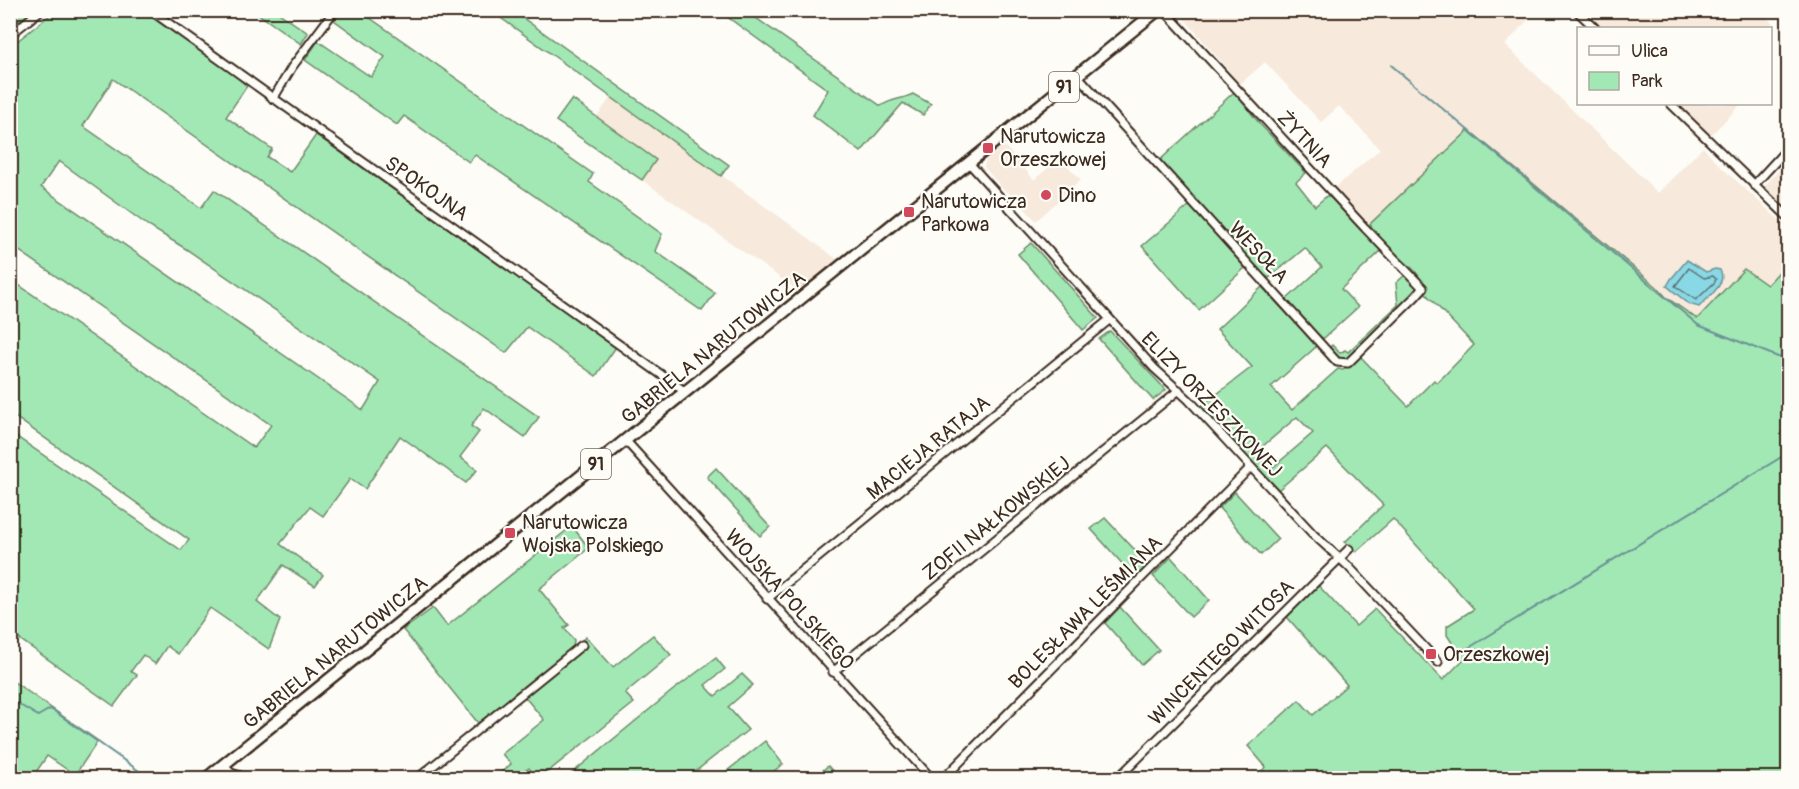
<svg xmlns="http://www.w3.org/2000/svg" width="1799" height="789" font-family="Pangolin,sans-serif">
	<rect width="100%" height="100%" fill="#fdfcf7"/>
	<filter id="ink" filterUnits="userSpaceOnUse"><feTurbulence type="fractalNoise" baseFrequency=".0167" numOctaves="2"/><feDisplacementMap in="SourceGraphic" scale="12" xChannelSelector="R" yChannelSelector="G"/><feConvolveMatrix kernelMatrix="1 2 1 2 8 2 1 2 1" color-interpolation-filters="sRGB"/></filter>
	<g filter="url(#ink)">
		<!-- built -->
		<g fill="#f7e9db">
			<polygon points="1178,11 1536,11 1505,45 1658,193 1703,147 1721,167 1788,228 1788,262 1767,285 1744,270 1698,320 1666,297 1657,287 1469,130 1370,224 1335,188 1380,149 1339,106 1321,122 1265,62 1240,84"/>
			<polygon points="1584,11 1760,11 1773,24 1769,28 1603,28"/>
			<polygon points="611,97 791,225 838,260 799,291 642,180 655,160 596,118"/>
			<polygon points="1679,104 1741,104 1711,135"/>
			<polygon points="1004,145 1034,180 1060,158 1081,180 1036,221 1016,198 1004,190 984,167 986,160"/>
			<polygon points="1788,160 1788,210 1764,187"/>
		</g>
		<!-- green -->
		<g fill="#a2e8b4" stroke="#6e8969" stroke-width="1.5" fill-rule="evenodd">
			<polygon points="11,10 33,10 33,11 11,27"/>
			<polygon points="341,10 360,11 593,174 589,182 662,234 655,251 715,293 702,311 475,155 469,162 404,116 397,125 305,60 318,41 371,77 385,57 334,20"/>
			<path d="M 55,11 L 146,11 L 223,66 L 247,86 L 226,117 L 272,149 L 267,157 L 290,172 L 316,135 L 616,347 L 596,376 L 527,327 L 506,353 L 113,79 L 83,126 L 201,208 L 214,190 L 539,417 L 525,437 L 484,408 L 471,426 L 479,432 L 460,457 L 477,470 L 466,483 L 400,436 L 365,489 L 350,479 L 323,516 L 310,507 L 280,544 L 323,575 L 315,586 L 283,565 L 257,602 L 280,620 L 269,649 L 210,608 L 178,654 L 167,646 L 155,664 L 143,655 L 131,671 L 137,675 L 114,706 L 11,633 L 11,433 L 181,550 L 189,540 L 11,414 L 10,279 L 254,448 L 271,425 L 11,245 L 11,46 ZM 59,161 L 150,227 L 186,249 L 380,382 L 363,410 L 41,187 Z"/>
			<polygon points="254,11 276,11 308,33 301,44"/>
			<polygon points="491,11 513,11 729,165 721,176"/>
			<path d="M 719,11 L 746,11 L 881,106 C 893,98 901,100 913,94 L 931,104 L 923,115 L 903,103 L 861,152 L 813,115 L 828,90 Z"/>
			<polygon points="1234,92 1260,124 1306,173 1296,182 1315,206 1328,195 1381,251 1341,289 1358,307 1324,338 1318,337 1287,303 1287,299 1322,267 1305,248 1269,278 1259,272 1201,209 1160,160"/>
			<polygon points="572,99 656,160 642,180 556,121"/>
			<path d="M 1469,130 L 1657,287 L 1666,297 L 1697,319 L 1744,269 L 1767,285 L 1788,262 L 1788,778 L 1253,778 L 1266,767 L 1248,746 L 1299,700 L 1313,715 L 1347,685 L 1287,617 L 1318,585 L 1356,626 L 1375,609 L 1443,680 L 1463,660 L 1447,635 L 1447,626 L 1474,609 L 1393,519 L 1356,552 L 1345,542 L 1383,505 L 1327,448 L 1278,490 L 1200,407 L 1252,367 L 1217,329 L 1262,287 L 1317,346 L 1271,387 L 1292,410 L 1338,369 L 1343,370 L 1360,356 L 1408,406 L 1434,380 L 1437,383 L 1474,345 L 1426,294 C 1422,268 1396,257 1380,240 C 1376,235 1373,229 1370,224 ZM 1297,417 L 1313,433 L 1271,469 L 1256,452 Z"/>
			<polygon points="1190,205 1245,268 1199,310 1142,246"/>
			<polygon points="1031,243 1098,318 1083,330 1018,254"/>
			<polygon points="1407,273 1418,286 1415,293 1347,358 1339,359 1329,348 1332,345 1340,353 1345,350 1348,352 1398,305 1396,283"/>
			<polygon points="1110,331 1166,390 1153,400 1099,339"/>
			<polygon points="716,468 770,527 760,536 707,477"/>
			<polygon points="1235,492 1278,539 1261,555 1219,508"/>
			<polygon points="1105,518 1149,565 1136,579 1091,529"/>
			<polygon points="572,526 589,548 539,589 569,625 564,628 574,640 573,649 521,692 519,691 478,723 403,630 433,608 447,626"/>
			<polygon points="1171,557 1209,600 1191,617 1153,576"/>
			<polygon points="1120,607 1159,650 1142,665 1105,623"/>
			<polygon points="653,635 671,655 625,693 634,703 540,778 537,778 529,768 515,778 500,778 498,775 511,764 502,754 544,720 524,696 587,646 582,640 586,637 613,667"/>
			<polygon points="716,658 725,669 705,685 715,696 742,674 753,685 728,707 748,730 687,778 566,778 672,691"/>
			<polygon points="10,679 98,741 75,775 47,756 36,772 45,778 11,778"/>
			<polygon points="765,741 783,764 774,771 784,778 718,778"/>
			<polygon points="828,766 839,778 813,778"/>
		</g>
		<!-- water -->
		<path fill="#89d8e5" stroke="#6a9295" stroke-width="1.5" d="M 1687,260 L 1706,272 L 1715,269 L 1720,270 C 1728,284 1708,297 1699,307 L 1689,304 L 1667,286 L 1671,279 Z"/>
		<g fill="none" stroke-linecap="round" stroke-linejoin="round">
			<!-- shore -->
			<polygon stroke="#5a706e" stroke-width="1.5" points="1689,268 1704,278 1713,276 1716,279 1714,283 1696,300 1675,286"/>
			<!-- stream -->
			<g stroke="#6a9295" stroke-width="2">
				<polyline points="1391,65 1698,325 1788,361"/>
				<polyline points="1467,649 1788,453"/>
				<polyline points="10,699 38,716 50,709 54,711 149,778"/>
			</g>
			<defs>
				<g id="minor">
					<polyline points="150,10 680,388 684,393"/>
					<polyline points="1136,10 1147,19"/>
					<polyline points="1576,10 1595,28"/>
					<polyline points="10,35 41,10"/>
					<polyline points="1078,76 1337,362 1348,363 1415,297 1423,288 1365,228 1164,10"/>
					<polyline points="273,99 292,67 335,10"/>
					<polyline points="1671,104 1788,217"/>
					<polyline points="969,163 1154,368 1189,400 1313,534 1349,567 1438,662"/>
					<polyline points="1754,185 1788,148"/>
					<polyline points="626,441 931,778"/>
					<polyline points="767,599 1109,320"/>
					<polyline points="833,672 1179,390"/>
					<polyline points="223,765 231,773 247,778"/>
					<polyline points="418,778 582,645"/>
					<polyline points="944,778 1250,468"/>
					<polyline points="1118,778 1349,549"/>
				</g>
				<polyline id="primary" points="207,778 1158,10"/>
			</defs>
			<!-- minor casing -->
			<use href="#minor" stroke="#3b2a1e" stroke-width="11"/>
			<!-- primary casing -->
			<use href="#primary" stroke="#3b2a1e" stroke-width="15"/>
			<!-- minor -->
			<use href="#minor" stroke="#fdfcf7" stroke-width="7"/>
			<!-- primary -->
			<use href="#primary" stroke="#fdfcf7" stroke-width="10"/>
		</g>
	</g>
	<!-- markers -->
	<g fill="#d1495b" stroke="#fdfcf7" stroke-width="2">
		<rect x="982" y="142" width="12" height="12" rx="3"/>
		<circle cx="1046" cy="195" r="6"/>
		<rect x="903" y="206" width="12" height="12" rx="3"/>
		<rect x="504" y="527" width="12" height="12" rx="3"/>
		<rect x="1425" y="648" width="12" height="12" rx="3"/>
	</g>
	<g text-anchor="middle" stroke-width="4.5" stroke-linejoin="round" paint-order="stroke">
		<!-- shield labels -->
		<g fill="#fdfcf7" stroke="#75695f" stroke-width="1.5">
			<rect x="1049" y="72" width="30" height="30" rx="4.5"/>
			<rect x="581" y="449" width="30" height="30" rx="4.5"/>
		</g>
		<g font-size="18" font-weight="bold" fill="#3b2a1e">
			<text x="1064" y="93">91</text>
			<text x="596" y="470">91</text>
		</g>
		<!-- poi labels -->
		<g font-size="20" fill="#3b2a1e" stroke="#fdfcf7" text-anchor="start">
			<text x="1000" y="143">Narutowicza<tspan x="1000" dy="23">Orzeszkowej</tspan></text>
			<text x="1058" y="202">Dino</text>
			<text x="921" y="208">Narutowicza<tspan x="921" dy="23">Parkowa</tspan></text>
			<text x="522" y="529">Narutowicza<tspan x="522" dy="23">Wojska Polskiego</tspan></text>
			<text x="1443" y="661">Orzeszkowej</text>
		</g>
		<!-- street labels -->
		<g font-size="20" fill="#3b2a1e" stroke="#fdfcf7">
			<text transform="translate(1305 139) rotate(47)" y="7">ŻYTNIA</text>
			<text transform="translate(427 188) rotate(35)" y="7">SPOKOJNA</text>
			<text transform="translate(1259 252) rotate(47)" y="7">WESOŁA</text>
			<text transform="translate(713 347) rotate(-39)" y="7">GABRIELA NARUTOWICZA</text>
			<text transform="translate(1212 404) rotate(46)" y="7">ELIZY ORZESZKOWEJ</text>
			<text transform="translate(928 447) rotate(-39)" y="7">MACIEJA RATAJA</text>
			<text transform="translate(996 518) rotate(-39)" y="7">ZOFII NAŁKOWSKIEJ</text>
			<text transform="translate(790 599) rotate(48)" y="7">WOJSKA POLSKIEGO</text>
			<text transform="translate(1085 612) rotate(-45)" y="7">BOLESŁAWA LEŚMIANA</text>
			<text transform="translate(335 652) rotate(-39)" y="7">GABRIELA NARUTOWICZA</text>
			<text transform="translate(1221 652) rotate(-45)" y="7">WINCENTEGO WITOSA</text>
		</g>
	</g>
	<!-- margin -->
	<rect width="1799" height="789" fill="none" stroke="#fdfcf7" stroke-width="36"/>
	<rect x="18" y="18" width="1763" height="753" fill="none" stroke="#3b2a1e" stroke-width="2" filter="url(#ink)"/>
	<!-- legend -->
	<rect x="1577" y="27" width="195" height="78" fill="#fdfcf7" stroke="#afa8a0" stroke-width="1.5"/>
	<rect x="1589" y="46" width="30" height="9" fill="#fdfcf7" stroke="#afa8a0" stroke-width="1.5"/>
	<text x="1631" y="57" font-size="18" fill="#3b2a1e">Ulica</text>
	<rect x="1589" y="72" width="30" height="18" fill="#a2e8b4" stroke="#afa8a0" stroke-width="1.5"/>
	<text x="1631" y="87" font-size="18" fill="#3b2a1e">Park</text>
</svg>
